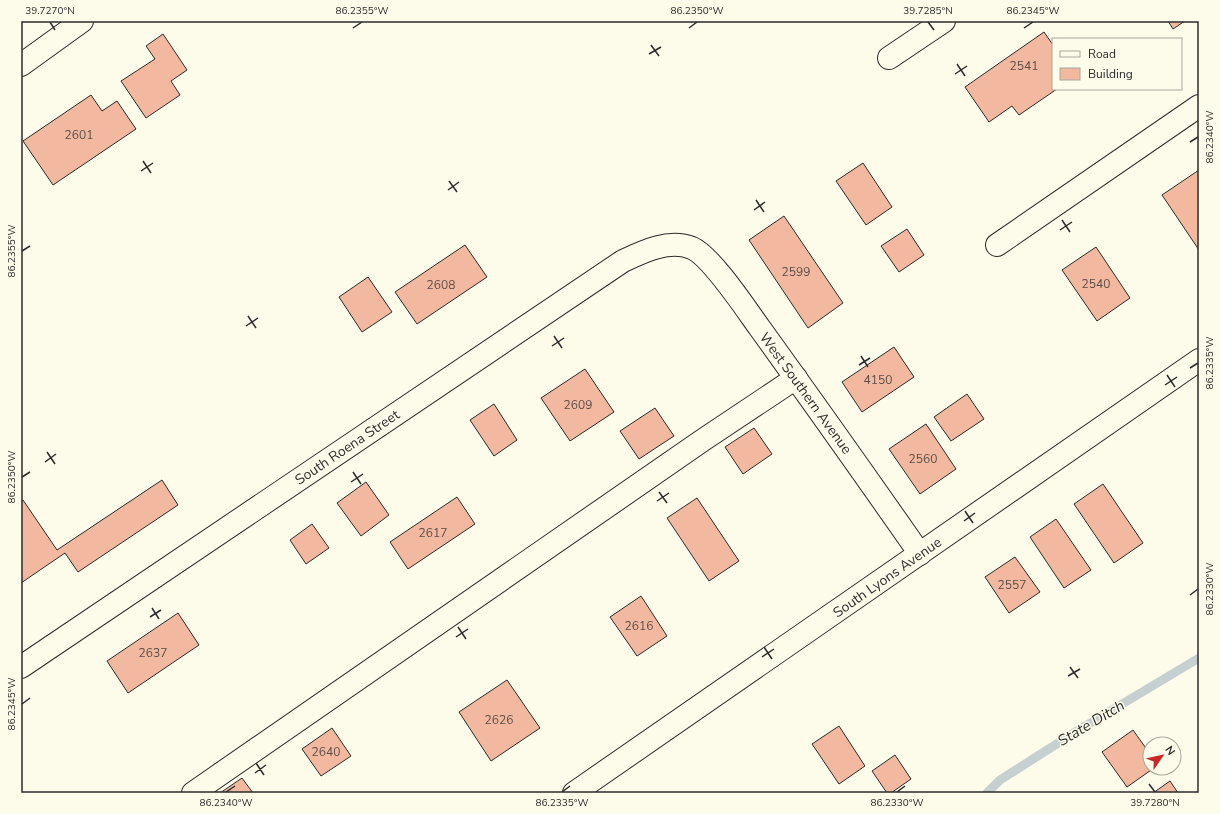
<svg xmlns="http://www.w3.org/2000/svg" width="1220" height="814" font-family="'Nunito Sans',sans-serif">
	<rect width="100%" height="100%" fill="#fdfbea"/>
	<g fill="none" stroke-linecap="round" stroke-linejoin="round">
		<!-- stream -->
		<polyline stroke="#c7d0d0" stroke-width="9" points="987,793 1000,780 1077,731 1199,658"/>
	</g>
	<!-- building -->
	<g fill="#f2b8a0" stroke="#2b2b2b">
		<polygon points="1168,21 1185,21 1173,29"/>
		<polygon points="1044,32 1053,45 1053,89 1057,89 1019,115 1012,106 989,122 965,87"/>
		<polygon points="163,34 187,70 171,81 180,95 146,118 121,81 155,59 146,46"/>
		<polygon points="91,95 102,111 117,101 136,129 53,185 23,141"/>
		<polygon points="863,163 892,207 866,225 836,181"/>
		<polygon points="1199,170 1199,250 1162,195"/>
		<polygon points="784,216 843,303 808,328 749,240"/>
		<polygon points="907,229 924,255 899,272 881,246"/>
		<polygon points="465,245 487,277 417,324 395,292"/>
		<polygon points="1096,247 1130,298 1097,321 1062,270"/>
		<polygon points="368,277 392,312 362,332 339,297"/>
		<polygon points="894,347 914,377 862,412 842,382"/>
		<polygon points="585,369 614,412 570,441 541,398"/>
		<polygon points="967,394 984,419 951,441 934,417"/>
		<polygon points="494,404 517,440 494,456 470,420"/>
		<polygon points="655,408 674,436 639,459 620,431"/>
		<polygon points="926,424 956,469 920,494 889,449"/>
		<polygon points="754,428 772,454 743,474 725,447"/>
		<polygon points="162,480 178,505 78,572 65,553 21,583 21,502 23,500 57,550"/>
		<polygon points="366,482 389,515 361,536 337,503"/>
		<polygon points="1103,484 1143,543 1114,563 1074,504"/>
		<polygon points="457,497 475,524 408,569 390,542"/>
		<polygon points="697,498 739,561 709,581 667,518"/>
		<polygon points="1056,519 1091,570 1064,588 1030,537"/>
		<polygon points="312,524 329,548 306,564 290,540"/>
		<polygon points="1015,557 1040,592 1009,613 985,577"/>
		<polygon points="641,596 667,636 637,656 610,617"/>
		<polygon points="178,613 199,645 128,693 107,661"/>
		<polygon points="507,680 540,728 491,761 459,712"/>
		<polygon points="839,726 865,766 839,784 812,744"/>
		<polygon points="332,728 351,756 321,776 302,749"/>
		<polygon points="1133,730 1150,754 1150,768 1154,768 1127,787 1102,752"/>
		<polygon points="895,755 911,779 891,793 887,793 872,771"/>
		<polygon points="242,778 253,793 220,793"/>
		<polygon points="1170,781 1178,793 1153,793"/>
	</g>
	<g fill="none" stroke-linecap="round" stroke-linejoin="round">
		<defs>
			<g id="minor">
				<polyline points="889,58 944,21"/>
				<polyline points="21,65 82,21"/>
				<polyline points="997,245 1199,106"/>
				<path d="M 21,667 L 623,261 C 644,251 669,239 692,248 C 711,256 746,309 759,327 C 813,402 867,478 920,554"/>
				<polyline points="193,793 703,440 796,378"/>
				<polyline points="574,793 1199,360"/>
			</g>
		</defs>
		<!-- minor casing -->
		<use href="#minor" stroke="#2b2b2b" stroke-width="24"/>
		<!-- minor -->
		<use href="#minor" stroke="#fdfbea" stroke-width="22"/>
	</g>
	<!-- ticks -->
	<path fill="none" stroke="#2b2b2b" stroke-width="1.5" d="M 50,22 L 55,30M 928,22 L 934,30M 353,28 L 362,22M 689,28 L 697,22M 1024,28 L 1033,22M 651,45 L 659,56M 649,54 L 661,47M 957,64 L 965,76M 955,74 L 967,66M 1190,142 L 1198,137M 143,161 L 151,173M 141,171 L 153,163M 449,181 L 457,192M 448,190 L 459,182M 756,200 L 764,212M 754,210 L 765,202M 1062,220 L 1070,232M 1060,230 L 1072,222M 22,251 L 30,246M 248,316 L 256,328M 246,326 L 258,318M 554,336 L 562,348M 552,346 L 564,338M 861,356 L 868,367M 859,365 L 870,358M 1190,368 L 1198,363M 1167,375 L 1175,387M 1165,385 L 1177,377M 47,452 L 55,464M 45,462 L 56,454M 353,472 L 361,484M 22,477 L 30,472M 351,482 L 363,474M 659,492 L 667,503M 657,501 L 669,493M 965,511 L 973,523M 964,521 L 975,513M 1190,595 L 1198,589M 152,608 L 159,619M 150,617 L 161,610M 458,627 L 466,639M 456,637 L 468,629M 764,647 L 772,659M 762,657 L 774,649M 1070,667 L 1078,678M 1068,676 L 1080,669M 22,704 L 30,698M 256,763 L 264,775M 255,773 L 266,765M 1149,784 L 1155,792M 226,792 L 235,786M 562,792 L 570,786M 897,792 L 905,786"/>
	<g text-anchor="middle" stroke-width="3" stroke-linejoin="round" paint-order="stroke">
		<!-- number labels -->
		<g font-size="12" fill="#5d4e48">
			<text x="1024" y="70">2541</text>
			<text x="79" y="139">2601</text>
			<text x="796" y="276">2599</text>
			<text x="1096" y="288">2540</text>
			<text x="441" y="289">2608</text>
			<text x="878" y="384">4150</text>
			<text x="578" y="409">2609</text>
			<text x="923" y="463">2560</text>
			<text x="433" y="537">2617</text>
			<text x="1012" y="589">2557</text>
			<text x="639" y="630">2616</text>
			<text x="153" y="657">2637</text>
			<text x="499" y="724">2626</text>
			<text x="326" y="756">2640</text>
		</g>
		<!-- street labels -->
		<g font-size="14" fill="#2b2b2b" stroke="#fdfbea">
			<text transform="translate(806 393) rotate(54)" y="5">West Southern Avenue</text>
			<text transform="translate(347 447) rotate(-34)" y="5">South Roena Street</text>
			<text transform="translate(887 577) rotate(-35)" y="5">South Lyons Avenue</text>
		</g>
		<!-- water labels -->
		<g font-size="15" font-style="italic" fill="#2b2b2b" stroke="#fdfbea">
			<text transform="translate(1091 723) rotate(-31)" y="5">State Ditch</text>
		</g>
	</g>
	<!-- border -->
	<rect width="1220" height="814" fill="none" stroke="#fdfbea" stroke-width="44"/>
	<!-- legend -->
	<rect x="1052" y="38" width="130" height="52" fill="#fdfbea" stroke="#a9a89e"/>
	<rect x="1060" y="51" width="20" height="6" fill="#fdfbea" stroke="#a9a89e"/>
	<text x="1088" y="58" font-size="12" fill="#2b2b2b">Road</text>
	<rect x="1060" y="68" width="20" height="12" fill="#f2b8a0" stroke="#a9a89e"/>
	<text x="1088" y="78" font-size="12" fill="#2b2b2b">Building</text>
	<!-- north arrow -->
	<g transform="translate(1162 756) rotate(56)"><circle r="19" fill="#fdfbea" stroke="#a9a89e"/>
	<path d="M0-3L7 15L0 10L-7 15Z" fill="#c62828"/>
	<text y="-6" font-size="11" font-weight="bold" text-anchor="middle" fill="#2b2b2b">N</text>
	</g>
	<rect x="22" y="22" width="1176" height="770" fill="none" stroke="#2b2b2b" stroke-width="1.5"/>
	<g font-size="10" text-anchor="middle" fill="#2b2b2b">
		<text x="50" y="14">39.7270°N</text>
		<text x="362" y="14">86.2355°W</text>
		<text x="697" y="14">86.2350°W</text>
		<text x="928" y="14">39.7285°N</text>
		<text x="1033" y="14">86.2345°W</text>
		<text transform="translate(1209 137) rotate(-90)" y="4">86.2340°W</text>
		<text transform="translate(11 251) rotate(-90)" y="4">86.2355°W</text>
		<text transform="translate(1209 363) rotate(-90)" y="4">86.2335°W</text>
		<text transform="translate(11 477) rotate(-90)" y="4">86.2350°W</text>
		<text transform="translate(1209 589) rotate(-90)" y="4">86.2330°W</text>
		<text transform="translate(11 704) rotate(-90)" y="4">86.2345°W</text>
		<text x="226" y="806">86.2340°W</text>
		<text x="562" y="806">86.2335°W</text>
		<text x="897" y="806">86.2330°W</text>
		<text x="1155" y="806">39.7280°N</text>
	</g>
</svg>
